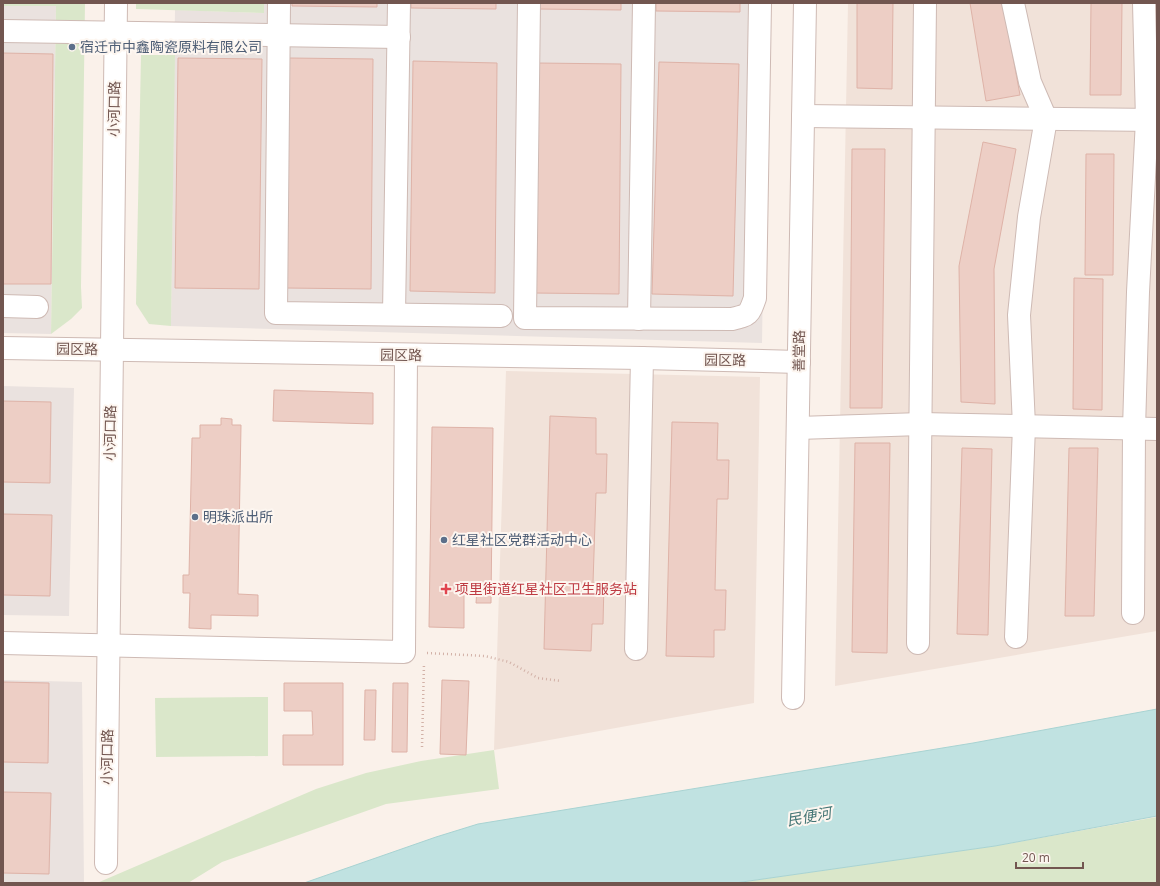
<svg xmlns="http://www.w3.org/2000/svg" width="1160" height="886" font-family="'Open Sans','Noto Sans SC',sans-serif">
	<rect width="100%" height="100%" fill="#faf1ea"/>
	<!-- residential -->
	<g fill="#f1e2d9">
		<polygon points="848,3 1157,3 1157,631 835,686"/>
		<polygon points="506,371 760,377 754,703 494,750"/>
	</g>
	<!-- industrial -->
	<g fill="#eae2df">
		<polygon points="264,3 767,3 762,343 171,326 175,10 263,13"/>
		<polygon points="56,5 51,334 3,333 3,6"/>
		<polygon points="3,386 74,388 69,616 3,615"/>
		<polygon points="3,680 82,682 84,883 3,883"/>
	</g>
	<!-- green -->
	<g fill="#dae7ca">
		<polygon points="3,3 85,3 81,287 82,308 71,319 51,334 56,6 3,6"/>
		<polygon points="136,3 264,3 264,13 136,9"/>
		<polygon points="141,55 175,55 171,326 149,324 136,304"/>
		<polygon points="268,697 268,756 156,757 155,698"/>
		<polygon points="494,750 499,789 386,804 222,862 188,883 97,883 316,789 366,773 421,761"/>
		<polygon points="1157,817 1157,883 735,883 995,846"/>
	</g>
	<!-- water -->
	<polygon fill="#c0e2e1" stroke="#a8d3d2" points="1157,709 1157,816 995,846 735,883 304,883 436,837 478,824 973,743"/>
	<!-- building -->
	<g fill="#edcec5" stroke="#deb2a7">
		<polygon points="292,3 377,3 377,7 292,6"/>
		<polygon points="411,3 496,3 496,9 411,8"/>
		<polygon points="537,3 621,3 621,10 537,9"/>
		<polygon points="656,3 740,3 740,12 656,11"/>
		<polygon points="857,3 893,3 892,89 857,88"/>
		<polygon points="970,3 1003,3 1020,95 986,101"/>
		<polygon points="1091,3 1122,3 1121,95 1090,95"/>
		<polygon points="3,53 53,54 51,284 3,284"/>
		<polygon points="178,58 262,59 259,289 175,288"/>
		<polygon points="289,58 373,59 371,289 286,288"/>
		<polygon points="413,61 497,63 495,293 410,291"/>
		<polygon points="659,62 739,64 733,296 652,294"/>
		<polygon points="537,63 621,64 619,294 534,293"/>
		<polygon points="983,142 1016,149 994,269 995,404 961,402 959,266"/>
		<polygon points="852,149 885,149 882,408 850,408"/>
		<polygon points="1086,154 1114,154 1113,275 1085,275"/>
		<polygon points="1074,278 1103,279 1102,410 1073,409"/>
		<polygon points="274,390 373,393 373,424 273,421"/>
		<polygon points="3,401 51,402 50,483 3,482"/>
		<polygon points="550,416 596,418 596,454 607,454 606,493 596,493 593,583 604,583 603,624 592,624 591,651 544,649"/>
		<polygon points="221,418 232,419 232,425 241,425 238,594 258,595 258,616 211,615 211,629 189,628 190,593 183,593 183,575 189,575 192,438 200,438 200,425 221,425"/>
		<polygon points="672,422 718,423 717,460 729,460 728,499 717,499 715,590 726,590 725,630 714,630 714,657 666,656"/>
		<polygon points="432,427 493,428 491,603 476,603 477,589 464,588 464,628 429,627"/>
		<polygon points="855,443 890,443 887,653 852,652"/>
		<polygon points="962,448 992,449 988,635 957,634"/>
		<polygon points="1069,448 1098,448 1094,616 1065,616"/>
		<polygon points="3,514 52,515 50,596 3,595"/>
		<polygon points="442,680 469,681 466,755 440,754"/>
		<polygon points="3,682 49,683 48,763 3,762"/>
		<polygon points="284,683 343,683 343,765 283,765 283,735 313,735 312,711 284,711"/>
		<polygon points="393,683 408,683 407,752 392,752"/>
		<polygon points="365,690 376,690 375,740 364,740"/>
		<polygon points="3,792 51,793 49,874 3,873"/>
	</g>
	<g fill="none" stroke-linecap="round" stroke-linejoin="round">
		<defs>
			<g id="minor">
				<polyline points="279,3 276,313 501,316"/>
				<path d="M 529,3 L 525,318 L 732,319 C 749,315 749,315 755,298 L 760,3"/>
				<polyline points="1013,3 1030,82 1046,119 1029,217 1019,315 1024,426 1016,637"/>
				<polyline points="3,31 399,37"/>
				<polyline points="803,116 1157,120"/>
				<polyline points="3,306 37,307"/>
				<polyline points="394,314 399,3"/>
				<polyline points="639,319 644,3"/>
				<polyline points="3,348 642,358 799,362"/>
				<polyline points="798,428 921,424 1157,429"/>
				<polyline points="1133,613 1134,429 1138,292 1147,120 1144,3"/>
				<polyline points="3,643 404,652 406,355"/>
				<polyline points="918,643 925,3"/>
				<polyline points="636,649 642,358"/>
				<polyline points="793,698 805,3"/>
				<polyline points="106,863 116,3"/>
			</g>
		</defs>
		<!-- minor casing -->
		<use href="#minor" stroke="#cebab4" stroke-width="24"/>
		<!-- path -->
		<g stroke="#d2b1a7" stroke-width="2.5" stroke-dasharray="1 3" stroke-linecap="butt">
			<polyline points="427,653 485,656 509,662 538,678 561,681"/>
			<polyline points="422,747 424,663"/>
		</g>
		<!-- minor -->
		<use href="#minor" stroke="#fff" stroke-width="22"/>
	</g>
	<!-- markers -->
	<g fill="#5c6f8a" stroke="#fdf6f0" stroke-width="1.5">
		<circle cx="72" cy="47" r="4"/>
		<circle cx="195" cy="517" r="4"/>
		<circle cx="444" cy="540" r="4"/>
	</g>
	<path fill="#e0444e" stroke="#fdf6f0" stroke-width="1.5" d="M444 583h4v4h4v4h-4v4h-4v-4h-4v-4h4z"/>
	<g text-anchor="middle" stroke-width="4" stroke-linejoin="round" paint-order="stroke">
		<!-- service labels -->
		<g font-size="14" fill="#4e5e75" stroke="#fdf6f0" text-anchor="start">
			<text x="80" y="52">宿迁市中鑫陶瓷原料有限公司</text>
			<text x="203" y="522">明珠派出所</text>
			<text x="452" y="545">红星社区党群活动中心</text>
		</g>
		<!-- street labels -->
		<g font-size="14" fill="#725650" stroke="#fdf6f0">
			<text transform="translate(114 109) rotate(-89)" y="5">小河口路</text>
			<text transform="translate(77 349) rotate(1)" y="5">园区路</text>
			<text transform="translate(799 351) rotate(-89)" y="5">善堂路</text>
			<text transform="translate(401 355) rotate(1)" y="5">园区路</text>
			<text transform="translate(725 360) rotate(1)" y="5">园区路</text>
			<text transform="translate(110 433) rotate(-89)" y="5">小河口路</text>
			<text transform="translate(107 757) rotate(-89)" y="5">小河口路</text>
		</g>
		<!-- health labels -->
		<g font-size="14" fill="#be3a42" stroke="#fdf6f0" text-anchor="start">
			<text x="455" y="594">项里街道红星社区卫生服务站</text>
		</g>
		<!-- water labels -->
		<g font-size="15" font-style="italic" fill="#457676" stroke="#fdf6f0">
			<text transform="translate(809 817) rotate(-10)" y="5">民便河</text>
		</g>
	</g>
	<!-- border -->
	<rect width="1160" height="886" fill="none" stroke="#725650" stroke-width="8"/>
	<!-- scale -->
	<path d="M1016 862v6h67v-6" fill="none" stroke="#725650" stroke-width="2"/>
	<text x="1022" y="862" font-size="12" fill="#725650" stroke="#fdf6f0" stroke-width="3" paint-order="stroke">20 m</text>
</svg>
